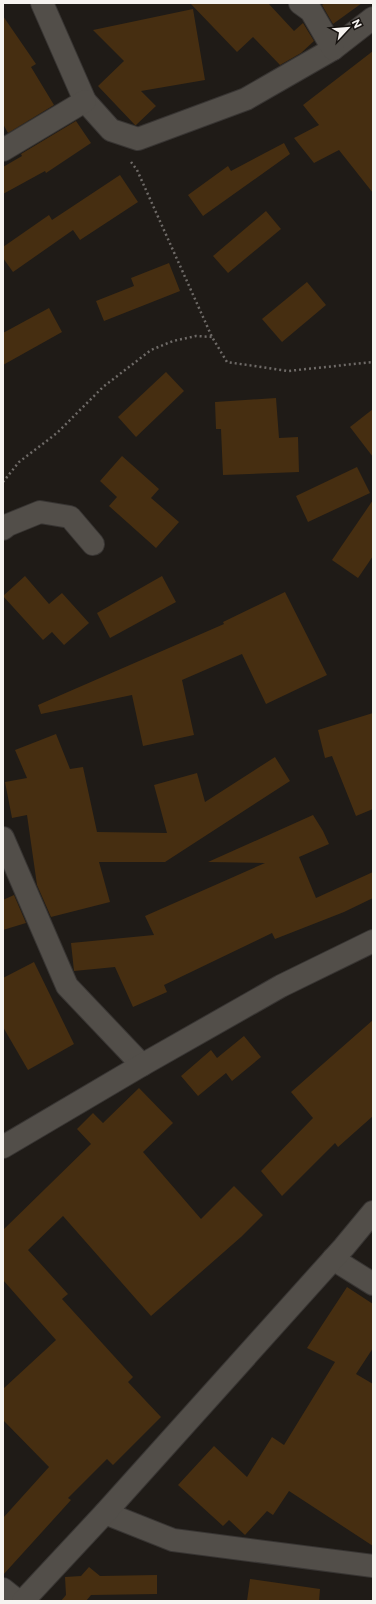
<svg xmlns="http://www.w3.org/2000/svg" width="376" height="1604" font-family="Commissioner,sans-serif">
	<rect width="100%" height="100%" fill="#1f1b17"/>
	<!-- building -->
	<g fill="#462e11">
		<polygon points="190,3 268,3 294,31 303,23 314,41 301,53 280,65 253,37 237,52"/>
		<polygon points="325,3 362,3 333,24 322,5"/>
		<polygon points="193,9 205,80 141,91 156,106 136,125 135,125 98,86 124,61 93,30"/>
		<polygon points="3,16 36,64 31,67 54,105 8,133 3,124"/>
		<polygon points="373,51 373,193 339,150 314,163 294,138 319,125 303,105"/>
		<polygon points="76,121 91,143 46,173 45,171 3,194 3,167 22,156 21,154"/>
		<polygon points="284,143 290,154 203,216 188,195 228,166 231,171"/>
		<polygon points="120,175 138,202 80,240 73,230 13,272 3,258 3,247 49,215 52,220"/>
		<polygon points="266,211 281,229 228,273 213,256"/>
		<polygon points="169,263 180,291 104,321 96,301 134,286 131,278"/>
		<polygon points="307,282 326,305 282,342 262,319"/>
		<polygon points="49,308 62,332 3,365 3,333"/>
		<polygon points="166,372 184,391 136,437 118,417"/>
		<polygon points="276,398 279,438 298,437 299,472 223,475 221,429 216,429 215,402"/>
		<polygon points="373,409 373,457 350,427"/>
		<polygon points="122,456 159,489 151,498 179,522 156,548 109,506 117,497 100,481"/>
		<polygon points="357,467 370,493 308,522 296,496"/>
		<polygon points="373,500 373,556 358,578 332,560"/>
		<polygon points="25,576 49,604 62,593 89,623 64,645 52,632 43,640 3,596"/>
		<polygon points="162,576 176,602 110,638 97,613"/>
		<polygon points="285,592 327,675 266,704 242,654 182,680 194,735 143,746 132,695 41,714 38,705 224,624 223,622"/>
		<polygon points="373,713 373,809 356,816 332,756 325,758 318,730"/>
		<polygon points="56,734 70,769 83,767 97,832 167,833 154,785 197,773 205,802 275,757 290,781 165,862 99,862 110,902 51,917 37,885 27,815 12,818 5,782 27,778 15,750"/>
		<polygon points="313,815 323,831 329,844 299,857 316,898 373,872 373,898 344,912 275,939 272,933 164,985 167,992 133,1007 115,967 74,971 71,943 154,935 145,916 265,863 208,862"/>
		<polygon points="14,895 26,923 3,930 3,900"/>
		<polygon points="34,962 74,1044 28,1070 3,1027 3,978"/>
		<polygon points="373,1020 373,1116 338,1147 335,1143 282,1196 261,1171 313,1118 291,1092"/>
		<polygon points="244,1036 261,1057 232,1081 226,1073 198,1096 181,1076 211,1050 217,1058"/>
		<polygon points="139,1088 173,1123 143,1152 201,1219 234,1186 263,1215 241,1237 151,1316 63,1216 28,1250 68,1294 62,1299 133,1377 128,1382 161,1417 113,1465 107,1459 68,1498 71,1500 3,1575 3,1518 49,1467 3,1420 3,1389 56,1340 3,1280 3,1230 91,1144 77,1129 93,1113 103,1123"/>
		<polygon points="347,1287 373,1304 373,1348 356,1374 373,1384 373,1546 289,1491 273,1515 267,1511 245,1535 229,1520 223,1526 178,1485 214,1446 247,1477 272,1437 284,1445 335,1362 307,1348"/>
		<polygon points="89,1567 100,1576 157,1575 157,1594 91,1595 86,1601 61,1601 66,1595 65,1577 81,1576"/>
		<polygon points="250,1579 320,1589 319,1601 247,1601"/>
	</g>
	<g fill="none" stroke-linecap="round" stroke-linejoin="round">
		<defs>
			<g id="minor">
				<polyline points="42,3 85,101 111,130 138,139 246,99 333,49 373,18"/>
				<polyline points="300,3 311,11 333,49"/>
				<polyline points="3,150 85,101"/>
				<polyline points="3,529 8,525 40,512 70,517 93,544"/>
				<polyline points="3,838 67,986 142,1065"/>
				<polyline points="3,1147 142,1065 281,986 373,941"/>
				<polyline points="333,1259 373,1284"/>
				<polyline points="105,1513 173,1540 373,1566"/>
				<polyline points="3,1589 18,1601"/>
				<polyline points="23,1601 105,1513 344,1247 373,1212"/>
			</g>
		</defs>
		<!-- minor casing -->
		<use href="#minor" stroke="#383533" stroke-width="24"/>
		<!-- path -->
		<g stroke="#6e6a67" stroke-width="2.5" stroke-dasharray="2 3" stroke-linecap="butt">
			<polyline points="131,162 137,170 212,337 227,362 288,371 373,362"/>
			<polyline points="3,482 19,462 57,433 103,387 151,350 173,341 196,336 212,337"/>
		</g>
		<!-- minor -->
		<use href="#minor" stroke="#524e49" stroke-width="22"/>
	</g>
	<!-- border -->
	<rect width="376" height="1604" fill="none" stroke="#f6f3f0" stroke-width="8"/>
	<!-- north arrow -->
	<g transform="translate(348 28) rotate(64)" stroke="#16120f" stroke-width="3" paint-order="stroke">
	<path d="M0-3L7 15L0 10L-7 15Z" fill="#f6f3f0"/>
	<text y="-6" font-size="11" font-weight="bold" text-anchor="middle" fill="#f6f3f0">N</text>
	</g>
</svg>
